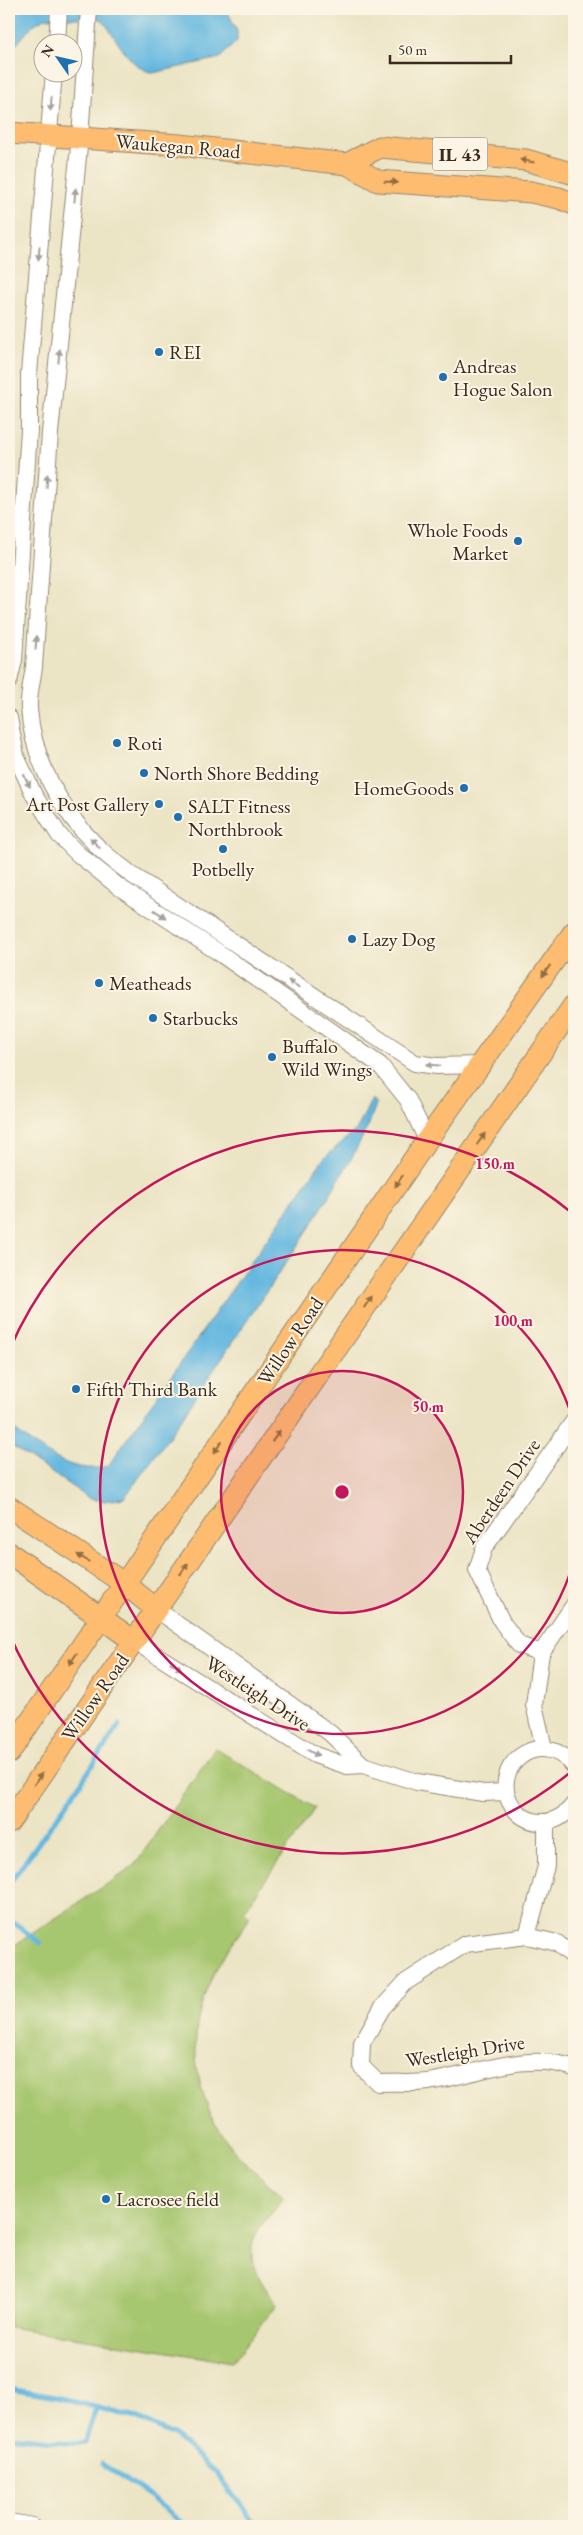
<svg xmlns="http://www.w3.org/2000/svg" width="583" height="2535" font-family="'EB Garamond',serif">
	<rect width="100%" height="100%" fill="#fcf5e5"/>
	<filter id="ink" filterUnits="userSpaceOnUse"><feTurbulence type="fractalNoise" baseFrequency=".02" numOctaves="2"/><feDisplacementMap in="SourceGraphic" scale="10" xChannelSelector="R" yChannelSelector="G"/><feConvolveMatrix kernelMatrix="1 2 1 2 8 2 1 2 1" color-interpolation-filters="sRGB"/></filter>
	<filter id="wash" filterUnits="userSpaceOnUse"><feTurbulence type="fractalNoise" baseFrequency=".0096" numOctaves="4" result="noise"/><feDisplacementMap in="SourceGraphic" scale="20" xChannelSelector="R" yChannelSelector="G"/><feGaussianBlur stdDeviation="1.12" result="paint"/><feColorMatrix in="noise" values="0 0 0 0 0 0 0 0 0 0 0 0 0 0 0 0 0 1.4 0 .05"/><feComposite in="paint" operator="in"/></filter>
	<g filter="url(#wash)">
		<rect width="100%" height="100%" fill="#ebe4c5"/>
		<!-- green -->
		<path fill="#a7c66f" stroke="#717846" d="M 215,1748 L 315,1808 L 244,1911 L 249,1916 L 248,1921 C 230,1946 212,1971 203,2000 C 187,2048 198,2104 229,2144 C 245,2164 265,2180 283,2197 C 279,2207 268,2216 262,2225 C 239,2253 259,2280 277,2304 L 233,2362 L 9,2327 L 9,1949 L 133,1867 Z"/>
		<!-- water -->
		<g fill="#64b7e0" stroke="#50707f">
			<path d="M 9,9 L 226,9 L 237,30 L 237,41 L 220,58 L 153,73 C 129,67 118,41 104,22 L 99,18 L 45,18 L 33,25 L 9,53 Z"/>
			<path d="M 372,1099 L 376,1104 L 369,1124 L 350,1161 L 312,1224 L 166,1441 L 124,1498 L 105,1501 L 90,1499 L 9,1444 L 9,1426 C 37,1446 70,1477 108,1466 L 324,1158 L 357,1129 Z"/>
		</g>
		<g fill="none" stroke-linecap="round" stroke-linejoin="round">
			<!-- stream -->
			<g stroke="#64b7e0" stroke-width="5">
				<polyline points="9,1884 73,1795 119,1725"/>
				<polyline points="9,1919 40,1943"/>
				<polyline points="9,2389 56,2397 137,2418 173,2435 216,2473 257,2526"/>
				<polyline points="9,2436 74,2444 85,2442 96,2408"/>
				<polyline points="102,2464 153,2498 185,2526"/>
			</g>
		</g>
	</g>
	<g filter="url(#ink)">
		<g fill="none" stroke-linecap="round" stroke-linejoin="round">
			<defs>
				<g id="minor">
					<path d="M 89,9 L 80,137 L 50,433 L 34,667 C 32,681 28,696 29,709 C 33,761 62,813 99,848 C 109,858 121,866 132,875 L 415,1063 L 437,1066 L 481,1065"/>
					<polyline points="57,42 59,9"/>
					<polyline points="9,681 14,660 29,430 29,374 54,72"/>
					<polyline points="9,718 16,756 34,795 59,835 78,854 119,887 218,952 380,1065 408,1100 427,1140"/>
					<polyline points="156,1609 330,1733 363,1765"/>
					<polyline points="134,1641 315,1755 347,1766 363,1765 417,1782 483,1793 506,1792"/>
					<polyline points="541,1653 519,1645 502,1622 477,1570 484,1548 574,1421"/>
					<polyline points="544,1748 534,1705 541,1653 574,1605"/>
					<path d="M 574,1766 C 539,1724 486,1769 513,1807 C 519,1815 528,1821 539,1822 C 554,1823 565,1816 574,1804"/>
					<polyline points="527,1936 546,1866 546,1822"/>
					<path d="M 574,1957 L 557,1943 L 527,1936 L 465,1944 L 406,1982 L 382,2008 L 362,2043 L 361,2066 L 378,2083 C 394,2082 412,2084 428,2082 C 476,2075 526,2050 574,2068"/>
					<polyline points="9,2522 32,2526"/>
				</g>
				<g id="major">
					<polyline points="9,133 180,145 347,164 378,181 531,192 559,198 574,204"/>
					<polyline points="347,164 380,147 526,160 574,174"/>
					<polyline points="9,1507 125,1584 156,1609"/>
					<polyline points="9,1553 134,1641"/>
					<polyline points="9,1753 427,1140 574,932"/>
					<polyline points="9,1822 574,1005"/>
				</g>
			</defs>
			<!-- minor casing -->
			<use href="#minor" stroke="#938772" stroke-width="18"/>
			<!-- major casing -->
			<use href="#major" stroke="#938772" stroke-width="23"/>
			<!-- minor -->
			<use href="#minor" stroke="#fff" stroke-width="16"/>
			<!-- major -->
			<use href="#major" stroke="#fdbc6f" stroke-width="21"/>
		</g>
		<!-- one-way arrows -->
		<defs><path id="oneway-solid" d="M-6-.8H1V-3.2L6.5 0L1 3.2V.8H-6Z" transform="scale(1.25)"/></defs>
		<g fill="#a79f9a">
			<use href="#oneway-solid" transform="translate(51 104) rotate(95)"/>
			<use href="#oneway-solid" transform="translate(75 195) rotate(-85)"/>
			<use href="#oneway-solid" transform="translate(39 253) rotate(95)"/>
			<use href="#oneway-solid" transform="translate(59 356) rotate(-85)"/>
			<use href="#oneway-solid" transform="translate(47 481) rotate(-86)"/>
			<use href="#oneway-solid" transform="translate(36 643) rotate(-86)"/>
			<use href="#oneway-solid" transform="translate(27 781) rotate(64)"/>
			<use href="#oneway-solid" transform="translate(95 843) rotate(-133)"/>
			<use href="#oneway-solid" transform="translate(160 914) rotate(33)"/>
			<use href="#oneway-solid" transform="translate(294 984) rotate(-147)"/>
			<use href="#oneway-solid" transform="translate(433 1065) rotate(-177)"/>
			<use href="#oneway-solid" transform="translate(176 1666) rotate(33)"/>
			<use href="#oneway-solid" transform="translate(313 1753) rotate(29)"/>
		</g>
		<g fill="#926c42">
			<use href="#oneway-solid" transform="translate(527 161) rotate(-169)"/>
			<use href="#oneway-solid" transform="translate(391 182) rotate(4)"/>
			<use href="#oneway-solid" transform="translate(546 971) rotate(125)"/>
			<use href="#oneway-solid" transform="translate(481 1139) rotate(-55)"/>
			<use href="#oneway-solid" transform="translate(399 1181) rotate(124)"/>
			<use href="#oneway-solid" transform="translate(368 1302) rotate(-55)"/>
			<use href="#oneway-solid" transform="translate(276 1436) rotate(-55)"/>
			<use href="#oneway-solid" transform="translate(218 1447) rotate(124)"/>
			<use href="#oneway-solid" transform="translate(83 1558) rotate(-148)"/>
			<use href="#oneway-solid" transform="translate(184 1569) rotate(-55)"/>
			<use href="#oneway-solid" transform="translate(73 1659) rotate(124)"/>
			<use href="#oneway-solid" transform="translate(38 1779) rotate(-55)"/>
		</g>
	</g>
	<!-- distance rings -->
	<circle cx="342" cy="1492" r="121" fill="#c2185b" fill-opacity=".12"/>
	<g fill="none" stroke="#c2185b" stroke-width="2.5">
		<circle cx="342" cy="1492" r="121"/>
		<path d="M574 1561A242 242 0 1 1 574 1423"/>
		<path d="M572 1771A362 362 0 0 1 9 1633M9 1351A362 362 0 0 1 572 1213"/>
	</g>
	<!-- markers -->
	<g fill="#1f6fb2" stroke="#fcf5e5" stroke-width="2">
		<circle cx="159" cy="352" r="5"/>
		<circle cx="443" cy="377" r="5"/>
		<circle cx="518" cy="541" r="5"/>
		<circle cx="117" cy="743" r="5"/>
		<circle cx="144" cy="773" r="5"/>
		<circle cx="464" cy="788" r="5"/>
		<circle cx="159" cy="804" r="5"/>
		<circle cx="178" cy="817" r="5"/>
		<circle cx="223" cy="849" r="5"/>
		<circle cx="352" cy="939" r="5"/>
		<circle cx="99" cy="983" r="5"/>
		<circle cx="153" cy="1018" r="5"/>
		<circle cx="272" cy="1057" r="5"/>
		<circle cx="76" cy="1389" r="5"/>
		<circle cx="106" cy="2199" r="5"/>
	</g>
	<g text-anchor="middle" stroke-width="4" stroke-linejoin="round" paint-order="stroke">
		<!-- shield labels -->
		<rect fill="#fcf5e5" stroke="#75675a" stroke-width="1" x="432.5" y="137.5" width="55" height="33" rx="4"/>
		<g font-size="19" font-weight="bold" fill="#3b2a1e">
			<text x="460" y="161">IL 43</text>
		</g>
		<!-- street labels -->
		<g font-size="20" fill="#3b2a1e" stroke="#fcf5e5">
			<text transform="translate(178 146) rotate(5)" y="7">Waukegan Road</text>
			<text transform="translate(290 1341) rotate(-56)" y="7">Willow Road</text>
			<text transform="translate(501 1491) rotate(-56)" y="7">Aberdeen Drive</text>
			<text transform="translate(258 1693) rotate(33)" y="7">Westleigh Drive</text>
			<text transform="translate(95 1697) rotate(-55)" y="7">Willow Road</text>
			<text transform="translate(465 2051) rotate(-9)" y="7">Westleigh Drive</text>
		</g>
		<!-- poi labels -->
		<g font-size="20" fill="#3b2a1e" stroke="#fcf5e5" text-anchor="start">
			<text x="169" y="359">REI</text>
			<text x="453" y="373">Andreas<tspan x="453" dy="23">Hogue Salon</tspan></text>
			<text x="508" y="537" text-anchor="end">Whole Foods<tspan x="508" dy="23">Market</tspan></text>
			<text x="127" y="750">Roti</text>
			<text x="154" y="780">North Shore Bedding</text>
			<text x="454" y="795" text-anchor="end">HomeGoods</text>
			<text x="149" y="811" text-anchor="end">Art Post Gallery</text>
			<text x="188" y="813">SALT Fitness<tspan x="188" dy="23">Northbrook</tspan></text>
			<text x="223" y="876" text-anchor="middle">Potbelly</text>
			<text x="362" y="946">Lazy Dog</text>
			<text x="109" y="990">Meatheads</text>
			<text x="163" y="1025">Starbucks</text>
			<text x="282" y="1053">Buffalo<tspan x="282" dy="23">Wild Wings</tspan></text>
			<text x="86" y="1396">Fifth Third Bank</text>
			<text x="116" y="2206">Lacrosee field</text>
		</g>
	</g>
	<circle cx="342" cy="1492" r="8" fill="#c2185b" stroke="#fcf5e5" stroke-width="2.5"/>
	<g font-size="15" text-anchor="middle" font-weight="bold" fill="#c2185b" stroke="#fcf5e5" stroke-width="4" stroke-linejoin="round" paint-order="stroke">
		<text x="495" y="1169">150 m</text>
		<text x="513" y="1326">100 m</text>
		<text x="428" y="1412">50 m</text>
	</g>
	<!-- margin -->
	<rect width="583" height="2535" fill="none" stroke="#fcf5e5" stroke-width="30"/>
	<!-- north arrow -->
	<g transform="translate(58 58) rotate(304)"><circle r="24" fill="#fcf5e5" stroke="#afa495"/>
	<path d="M0-4L9 19L0 12L-9 19Z" fill="#1f6fb2"/>
	<text y="-8" font-size="14" font-weight="bold" text-anchor="middle" fill="#3b2a1e">N</text>
	</g>
	<!-- scale -->
	<path d="M390 55v8h121v-8" fill="none" stroke="#3b2a1e" stroke-width="2.5"/>
	<text x="398" y="55" font-size="15" fill="#3b2a1e" stroke="#fcf5e5" stroke-width="4" paint-order="stroke">50 m</text>
</svg>
